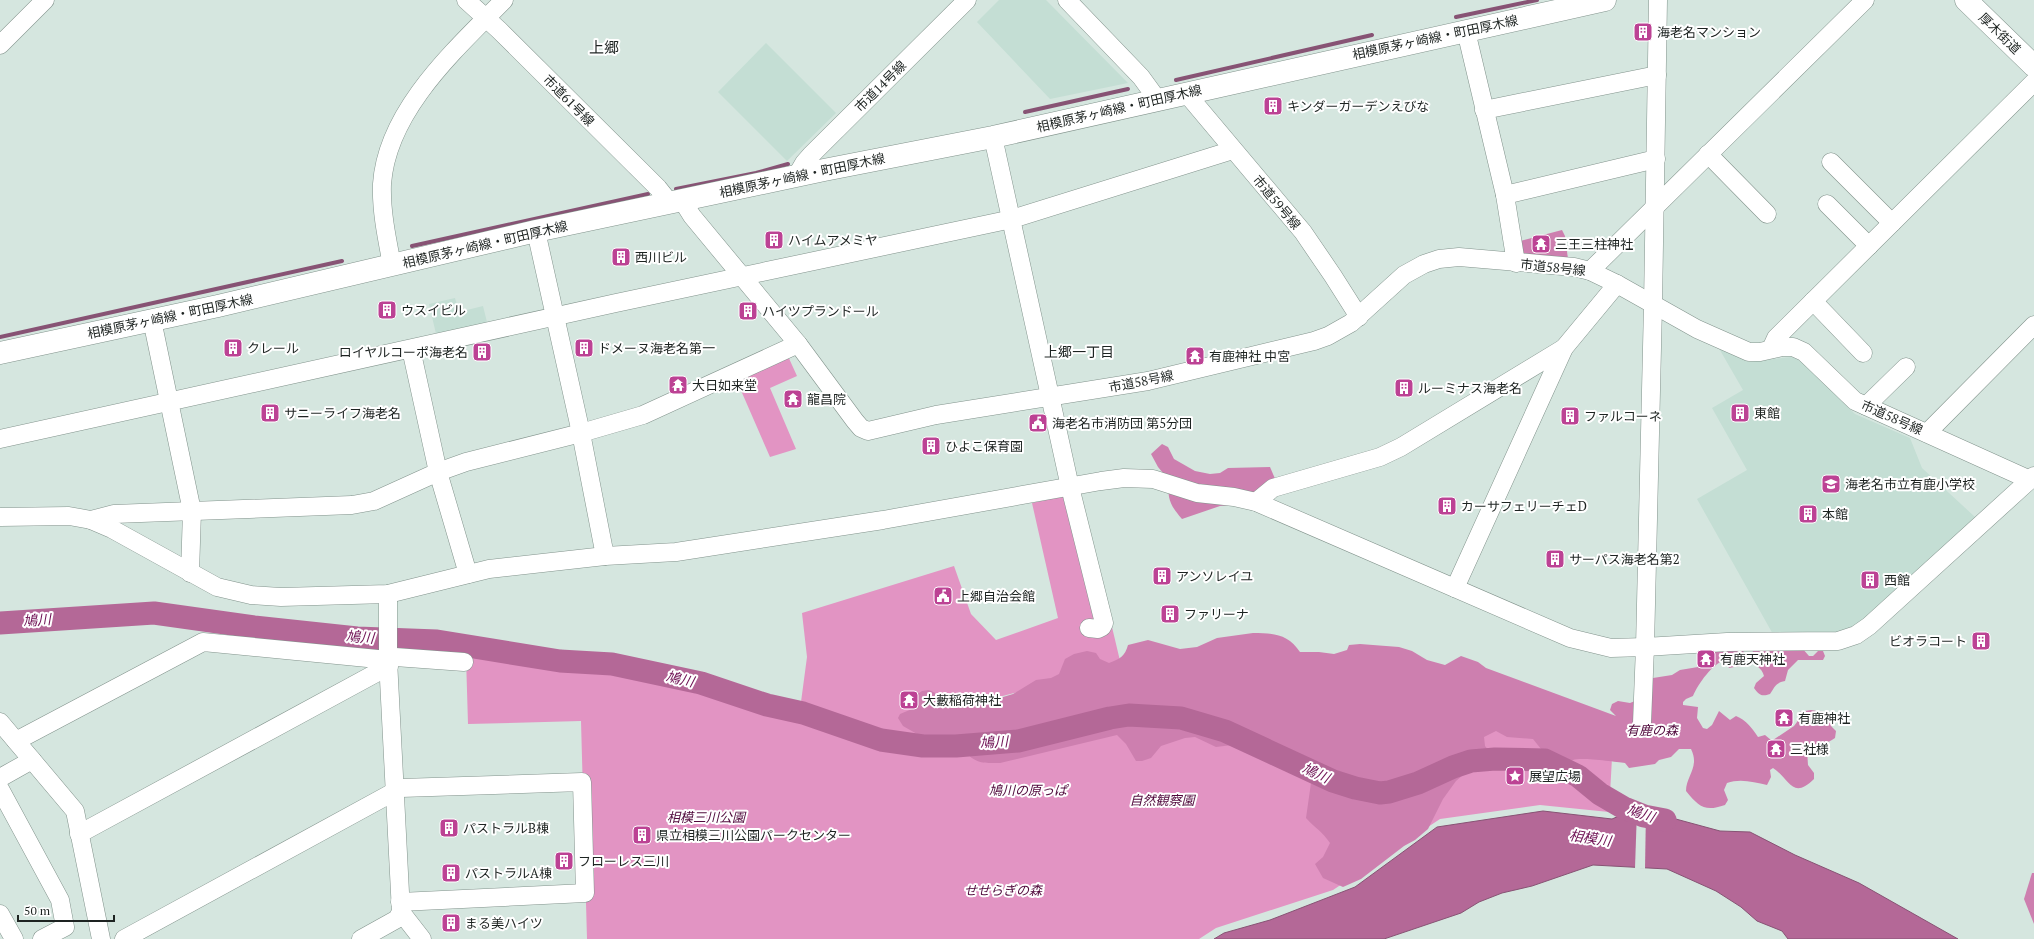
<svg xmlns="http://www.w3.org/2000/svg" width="2034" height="939" font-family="'PT Serif','Noto Sans JP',serif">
	<rect width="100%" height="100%" fill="#d5e6df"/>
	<!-- built -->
	<g fill="#c4ded4">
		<polygon points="999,0 1046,0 1128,83 1050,99 977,22"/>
		<polygon points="766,43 836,113 787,161 718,92"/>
		<polygon points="455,298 459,312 483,306 488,326 437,338 429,304"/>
		<polygon points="1717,345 1749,362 1791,357 1801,361 1855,414 1910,438 1922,468 1975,517 1860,629 1847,633 1774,636 1697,499 1747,470 1712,408 1743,390"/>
	</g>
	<!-- green -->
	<g fill="#e294c3">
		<polygon points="787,354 797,376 770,388 796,449 770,457 736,379"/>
		<polygon points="1080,492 1121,665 968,705 968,711 1614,722 1609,812 1540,805 1440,819 1333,890 1216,928 1199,939 587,939 581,721 468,724 466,657 615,672 699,689 799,717 807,657 802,613 954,566 971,614 996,640 1058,618 1032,503"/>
	</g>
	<!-- forest -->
	<g fill="#cd7faf">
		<polygon points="1562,230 1565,236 1568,259 1524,261 1520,241"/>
		<path d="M 1162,444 L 1168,447 L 1174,459 L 1195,471 L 1210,474 L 1220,473 L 1228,468 L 1270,467 L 1276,481 L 1239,504 L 1220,506 L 1182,519 C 1169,504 1168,499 1168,479 L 1158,467 L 1151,454 Z"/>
		<path d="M 1253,633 C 1274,633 1288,634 1300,652 L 1319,652 L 1334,654 L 1347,650 L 1349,645 L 1360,644 L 1399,647 L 1412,651 L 1427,660 L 1445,665 L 1461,656 L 1478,662 L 1486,668 L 1616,716 L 1610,710 L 1612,704 L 1618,701 L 1630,703 L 1635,701 L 1648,682 L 1653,678 L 1672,675 L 1680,670 L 1698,667 L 1706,648 L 1741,648 L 1744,652 L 1740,666 L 1729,668 L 1725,660 C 1713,663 1698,684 1693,696 L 1686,699 L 1683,702 L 1683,705 L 1698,707 L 1697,718 L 1703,728 L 1707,729 L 1712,725 L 1719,711 L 1730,720 L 1736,716 C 1746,720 1753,729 1758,737 L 1765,735 L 1771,740 L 1773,740 L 1794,726 L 1797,722 L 1799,712 L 1811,710 L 1830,713 L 1832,717 L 1831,726 L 1836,731 L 1835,738 C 1827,744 1817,746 1807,750 L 1808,765 L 1814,773 L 1814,779 C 1792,801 1789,778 1773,768 L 1770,770 L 1771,777 L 1767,785 C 1754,782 1740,778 1727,783 L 1724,790 L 1728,800 L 1725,805 C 1705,812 1699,807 1686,791 C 1686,776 1700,767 1691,749 L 1679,749 L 1671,757 L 1659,760 L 1655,764 L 1629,768 L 1625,763 C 1615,762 1581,757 1573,760 C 1568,762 1563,767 1557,770 L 1538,762 L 1541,749 L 1533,739 L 1507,737 L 1496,731 L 1484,737 L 1485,746 L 1490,752 L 1456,781 L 1443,799 L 1428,829 L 1415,840 L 1404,846 L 1361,879 L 1343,887 L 1323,878 L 1315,864 L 1323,857 L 1330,843 C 1322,831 1315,828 1306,818 L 1311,783 L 1301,775 L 1277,767 L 1240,747 L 1232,745 L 1216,747 L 1195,737 L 1185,738 L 1161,746 L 1151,758 L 1142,761 L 1136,761 L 1126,744 L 1117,735 L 1000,763 C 982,763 977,764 964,751 L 942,751 L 923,744 L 917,734 L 903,726 L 898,718 L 900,714 L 912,709 L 915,696 L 922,691 L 929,690 L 962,706 L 973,706 L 1013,694 L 1036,680 L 1051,678 L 1059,674 L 1065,659 L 1074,654 L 1087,651 L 1096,653 L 1100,659 L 1109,663 C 1120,659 1125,656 1128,645 L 1148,640 L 1180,649 L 1197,647 L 1217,638 Z"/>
		<path d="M 1802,648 L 1809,656 L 1813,656 L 1818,651 L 1823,651 L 1825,656 L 1823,660 L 1798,660 L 1788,670 L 1785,681 C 1775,683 1775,687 1770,694 C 1762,697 1759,695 1754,688 L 1756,683 L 1764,676 C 1762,667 1753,665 1750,657 L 1754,649 Z"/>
		<polygon points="2032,873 2034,873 2034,924 2024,899"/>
	</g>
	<!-- water -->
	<polygon fill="#b46897" stroke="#875374" points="1543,811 1612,819 1626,813 1650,812 1720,831 1750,832 1795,855 1859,883 1958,939 1788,939 1782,931 1757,921 1741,907 1716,891 1667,869 1593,865 1532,886 1502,893 1479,902 1461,913 1384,939 1214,939 1224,933 1270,920 1355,887 1437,827"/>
	<!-- pier -->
	<polygon fill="#d5e6df" points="1637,810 1646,810 1645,869 1635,868"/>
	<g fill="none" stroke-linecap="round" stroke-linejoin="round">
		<!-- stream -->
		<g stroke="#875374" stroke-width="4">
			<polyline points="1456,17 1537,0"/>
			<polyline points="1176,80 1372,35"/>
			<polyline points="1025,112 1128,89"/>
			<polyline points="676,189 756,173 788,164"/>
			<polyline points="412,246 648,194"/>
			<polyline points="0,337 342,261"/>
		</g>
		<!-- river -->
		<polyline stroke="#b46897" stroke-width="23" points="0,623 154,613 254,627 357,638 437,641 560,661 612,664 701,683 767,705 803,713 881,740 923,746 956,746 1018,741 1110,718 1129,715 1181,718 1225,731 1333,781 1355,788 1380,793 1389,792 1418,783 1453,767 1471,761 1495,759 1545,760 1578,776 1600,794 1624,808 1644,816 1665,820"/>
		<defs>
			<g id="minor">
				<polyline points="466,0 499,30 658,188 670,203"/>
				<polyline points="1067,0 1141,77 1157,99"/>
				<polyline points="1466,31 1505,195 1516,263"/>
				<polyline points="0,45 45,0"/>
				<polyline points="1186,93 1303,232 1333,276 1359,317"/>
				<polyline points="1484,110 1657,75"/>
				<polyline points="993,137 1070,487 1104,623 1102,627 1098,629 1089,628"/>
				<polyline points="1708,154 1767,214"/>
				<polyline points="1831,162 1892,223"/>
				<polyline points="797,175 804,163 811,155 967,0"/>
				<polyline points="1505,195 1656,159"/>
				<polyline points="682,200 692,216 798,344 855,421 861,428 868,431 936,415 1148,381 1314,341 1328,336 1351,323 1404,275 1424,264 1439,259 1459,257 1574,267 1590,271 1617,284 1697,329 1749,352 1760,352 1782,347 1793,347 1804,352 1855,401 2030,480"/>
				<polyline points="1827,204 1869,246"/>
				<polyline points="536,231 581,433 605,556"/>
				<path d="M 392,265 C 387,239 381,211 382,184 C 387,110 456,49 504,0"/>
				<polyline points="1590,271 1865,0"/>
				<polyline points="1813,301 1863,353"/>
				<polyline points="152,320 192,511 190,573"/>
				<polyline points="411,349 438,472 468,574"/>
				<polyline points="1771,349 1776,338 2034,82"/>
				<polyline points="1866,406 1906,367"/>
				<polyline points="1927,433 2034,325"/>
				<polyline points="0,439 616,303 1012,219 1233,150"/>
				<polyline points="1256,502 1273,488 1380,457 1401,447 1564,348"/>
				<polyline points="0,517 69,516 91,520 112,529 217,587 251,595 281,597 388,594 489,569 605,556 676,552 883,520 1101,481 1124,478 1153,479 1197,493 1234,497 1256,502 1570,638 1611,648 1645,647 1727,642 1838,641 1856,635 1869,626 2034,476"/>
				<polyline points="91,520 114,514 352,505 374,501 438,472 466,462 581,433 643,415 798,344"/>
				<polyline points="1455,588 1564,348 1617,284"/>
				<polyline points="0,722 75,811 101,939"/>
				<polyline points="1642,723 1645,647 1653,305 1658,0"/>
				<polyline points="16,741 203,642 388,660 395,657 464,662"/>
				<polyline points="0,778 32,760"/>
				<polyline points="0,789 60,900 65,927 42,939"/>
				<polyline points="79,834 389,666"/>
				<polyline points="401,912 422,939"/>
				<polyline points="0,914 14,939"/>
				<polyline points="124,939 401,788 582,782 585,893 400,902"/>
				<polyline points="361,939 397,919 401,912 388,660 388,594"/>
			</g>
			<g id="major">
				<polyline points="1966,0 2034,66"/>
				<polyline points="0,353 218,306 536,231 824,170 993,137 1605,0"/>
			</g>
		</defs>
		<!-- minor casing -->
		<use href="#minor" stroke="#82938c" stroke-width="19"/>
		<!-- major casing -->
		<use href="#major" stroke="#82938c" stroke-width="23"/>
		<!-- minor -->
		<use href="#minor" stroke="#fff" stroke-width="18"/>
		<!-- major -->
		<use href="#major" stroke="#fff" stroke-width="22"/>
	</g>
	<!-- icons -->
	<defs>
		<symbol id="building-square" viewBox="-11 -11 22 22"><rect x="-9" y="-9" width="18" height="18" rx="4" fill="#bc4294" stroke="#fff"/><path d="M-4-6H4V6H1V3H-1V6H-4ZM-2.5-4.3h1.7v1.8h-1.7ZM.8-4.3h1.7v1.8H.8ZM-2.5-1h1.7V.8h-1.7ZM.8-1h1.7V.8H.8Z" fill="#fff"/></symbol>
		<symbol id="temple-square" viewBox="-11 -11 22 22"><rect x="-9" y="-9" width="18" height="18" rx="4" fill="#bc4294" stroke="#fff"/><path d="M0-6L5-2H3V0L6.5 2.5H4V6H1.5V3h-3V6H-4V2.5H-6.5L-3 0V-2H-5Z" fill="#fff"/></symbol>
		<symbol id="civic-square" viewBox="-11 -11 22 22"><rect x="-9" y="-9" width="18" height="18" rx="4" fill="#bc4294" stroke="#fff"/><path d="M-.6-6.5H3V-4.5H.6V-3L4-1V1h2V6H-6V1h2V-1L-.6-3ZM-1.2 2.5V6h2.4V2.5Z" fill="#fff"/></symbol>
		<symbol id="school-square" viewBox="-11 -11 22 22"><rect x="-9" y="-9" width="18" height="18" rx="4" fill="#bc4294" stroke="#fff"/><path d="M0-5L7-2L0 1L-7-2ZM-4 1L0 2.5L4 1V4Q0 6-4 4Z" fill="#fff"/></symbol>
		<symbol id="sight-square" viewBox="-11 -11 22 22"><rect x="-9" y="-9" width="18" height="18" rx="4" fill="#bc4294" stroke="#fff"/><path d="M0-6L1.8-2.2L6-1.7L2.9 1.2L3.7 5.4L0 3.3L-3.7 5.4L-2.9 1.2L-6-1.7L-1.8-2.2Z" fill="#fff"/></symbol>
	</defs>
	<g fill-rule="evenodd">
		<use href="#building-square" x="1632" y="21" width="22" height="22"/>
		<use href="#building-square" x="1262" y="95" width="22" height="22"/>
		<use href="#building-square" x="763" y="229" width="22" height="22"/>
		<use href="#temple-square" x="1530" y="233" width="22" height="22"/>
		<use href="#building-square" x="610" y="246" width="22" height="22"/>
		<use href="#building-square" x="376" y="299" width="22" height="22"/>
		<use href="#building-square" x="737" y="300" width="22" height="22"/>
		<use href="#building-square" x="222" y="337" width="22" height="22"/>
		<use href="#building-square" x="573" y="337" width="22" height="22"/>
		<use href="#building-square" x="471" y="341" width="22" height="22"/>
		<use href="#temple-square" x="1184" y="345" width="22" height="22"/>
		<use href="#temple-square" x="667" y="374" width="22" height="22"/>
		<use href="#building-square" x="1393" y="377" width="22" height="22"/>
		<use href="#temple-square" x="782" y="388" width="22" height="22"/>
		<use href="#building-square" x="259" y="402" width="22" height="22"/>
		<use href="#building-square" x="1729" y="402" width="22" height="22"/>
		<use href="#building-square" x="1559" y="405" width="22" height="22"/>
		<use href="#civic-square" x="1027" y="412" width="22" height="22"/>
		<use href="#building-square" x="920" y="435" width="22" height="22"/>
		<use href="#school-square" x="1820" y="473" width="22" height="22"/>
		<use href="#building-square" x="1436" y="495" width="22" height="22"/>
		<use href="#building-square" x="1797" y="503" width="22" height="22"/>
		<use href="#building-square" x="1544" y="548" width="22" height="22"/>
		<use href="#building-square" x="1151" y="565" width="22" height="22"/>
		<use href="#building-square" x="1859" y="569" width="22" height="22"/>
		<use href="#civic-square" x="932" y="585" width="22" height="22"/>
		<use href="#building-square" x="1159" y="603" width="22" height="22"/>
		<use href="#building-square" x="1970" y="630" width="22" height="22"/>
		<use href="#temple-square" x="1695" y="648" width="22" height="22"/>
		<use href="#temple-square" x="898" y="689" width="22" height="22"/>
		<use href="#temple-square" x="1773" y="707" width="22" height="22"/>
		<use href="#temple-square" x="1765" y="738" width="22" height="22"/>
		<use href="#sight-square" x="1504" y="765" width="22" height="22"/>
		<use href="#building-square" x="438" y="817" width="22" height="22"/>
		<use href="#building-square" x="631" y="824" width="22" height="22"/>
		<use href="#building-square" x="553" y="850" width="22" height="22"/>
		<use href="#building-square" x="440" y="862" width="22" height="22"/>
		<use href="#building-square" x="440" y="912" width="22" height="22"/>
	</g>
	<g text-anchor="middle" stroke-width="4" stroke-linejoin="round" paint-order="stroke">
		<!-- poi labels -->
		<g font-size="13" fill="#1d2321" stroke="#fff" text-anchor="start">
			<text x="1657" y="37">海老名マンション</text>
			<text x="1287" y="111">キンダーガーデンえびな</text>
			<text x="788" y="245">ハイムアメミヤ</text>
			<text x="1555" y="249">三王三柱神社</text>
			<text x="635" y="262">西川ビル</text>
			<text x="401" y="315">ウスイビル</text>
			<text x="762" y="316">ハイツプランドール</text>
			<text x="247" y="353">クレール</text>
			<text x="598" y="353">ドメーヌ海老名第一</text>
			<text x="468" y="357" text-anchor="end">ロイヤルコーポ海老名</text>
			<text x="1209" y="361">有鹿神社 中宮</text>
			<text x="692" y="390">大日如来堂</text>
			<text x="1418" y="393">ルーミナス海老名</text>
			<text x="807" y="404">龍昌院</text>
			<text x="284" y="418">サニーライフ海老名</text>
			<text x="1754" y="418">東館</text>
			<text x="1584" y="421">ファルコーネ</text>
			<text x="1052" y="428">海老名市消防団 第5分団</text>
			<text x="945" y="451">ひよこ保育園</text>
			<text x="1845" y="489">海老名市立有鹿小学校</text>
			<text x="1461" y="511">カーサフェリーチェD</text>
			<text x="1822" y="519">本館</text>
			<text x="1569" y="564">サーパス海老名第2</text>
			<text x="1176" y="581">アンソレイユ</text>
			<text x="1884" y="585">西館</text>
			<text x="957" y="601">上郷自治会館</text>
			<text x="1184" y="619">ファリーナ</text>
			<text x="1967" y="646" text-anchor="end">ビオラコート</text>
			<text x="1720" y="664">有鹿天神社</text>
			<text x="923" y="705">大藪稲荷神社</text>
			<text x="1798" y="723">有鹿神社</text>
			<text x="1790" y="754">三社様</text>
			<text x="1529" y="781">展望広場</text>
			<text x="463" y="833">パストラルB棟</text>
			<text x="656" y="840">県立相模三川公園パークセンター</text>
			<text x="578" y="866">フローレス三川</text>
			<text x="465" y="878">パストラルA棟</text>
			<text x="465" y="928">まる美ハイツ</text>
		</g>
		<!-- street labels -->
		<g font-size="13" fill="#1d2321" stroke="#fff">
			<text transform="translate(2000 33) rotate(44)" y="5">厚木街道</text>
			<text transform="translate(1435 37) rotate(-12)" y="5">相模原茅ヶ崎線・町田厚木線</text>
			<text transform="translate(880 86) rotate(-45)" y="5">市道14号線</text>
			<text transform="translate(569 100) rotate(45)" y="5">市道61号線</text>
			<text transform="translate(1119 108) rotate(-13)" y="5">相模原茅ヶ崎線・町田厚木線</text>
			<text transform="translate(802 175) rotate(-12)" y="5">相模原茅ヶ崎線・町田厚木線</text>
			<text transform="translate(1277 202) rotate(50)" y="5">市道59号線</text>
			<text transform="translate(485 244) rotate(-13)" y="5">相模原茅ヶ崎線・町田厚木線</text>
			<text transform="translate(1553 267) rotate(6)" y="5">市道58号線</text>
			<text transform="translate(170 316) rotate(-12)" y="5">相模原茅ヶ崎線・町田厚木線</text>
			<text transform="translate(1141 381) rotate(-11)" y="5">市道58号線</text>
			<text transform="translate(1892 417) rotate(24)" y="5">市道58号線</text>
		</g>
		<!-- park labels -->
		<g font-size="13" font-style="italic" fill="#4f083b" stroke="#fff">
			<text x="1652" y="735">有鹿の森</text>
			<text x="1028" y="795">鳩川の原っぱ</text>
			<text x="1162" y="805">自然観察園</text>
			<text x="706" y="822">相模三川公園</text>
			<text x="1003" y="895">せせらぎの森</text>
		</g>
		<!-- neighbourhood labels -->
		<g font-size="14" fill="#1d2321" stroke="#fff">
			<text x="1079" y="357">上郷一丁目</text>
		</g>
		<!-- water labels -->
		<g font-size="14" font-style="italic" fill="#6e1053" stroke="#fff">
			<text transform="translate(37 620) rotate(-4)" y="5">鳩川</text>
			<text transform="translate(360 637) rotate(4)" y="5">鳩川</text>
			<text transform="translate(680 679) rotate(13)" y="5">鳩川</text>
			<text transform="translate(994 742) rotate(-3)" y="5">鳩川</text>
			<text transform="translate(1316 773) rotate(24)" y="5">鳩川</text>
			<text transform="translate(1641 813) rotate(19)" y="5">鳩川</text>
			<text transform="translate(1590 838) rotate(9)" y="5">相模川</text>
		</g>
		<!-- quarter labels -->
		<g font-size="15" fill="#1d2321" stroke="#fff">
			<text x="604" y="53">上郷</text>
		</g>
	</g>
	<!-- scale -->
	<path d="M18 915v6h96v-6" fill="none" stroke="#1d2321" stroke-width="2"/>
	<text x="24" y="915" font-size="12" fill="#1d2321" stroke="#ffffff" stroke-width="3" paint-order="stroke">50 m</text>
</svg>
